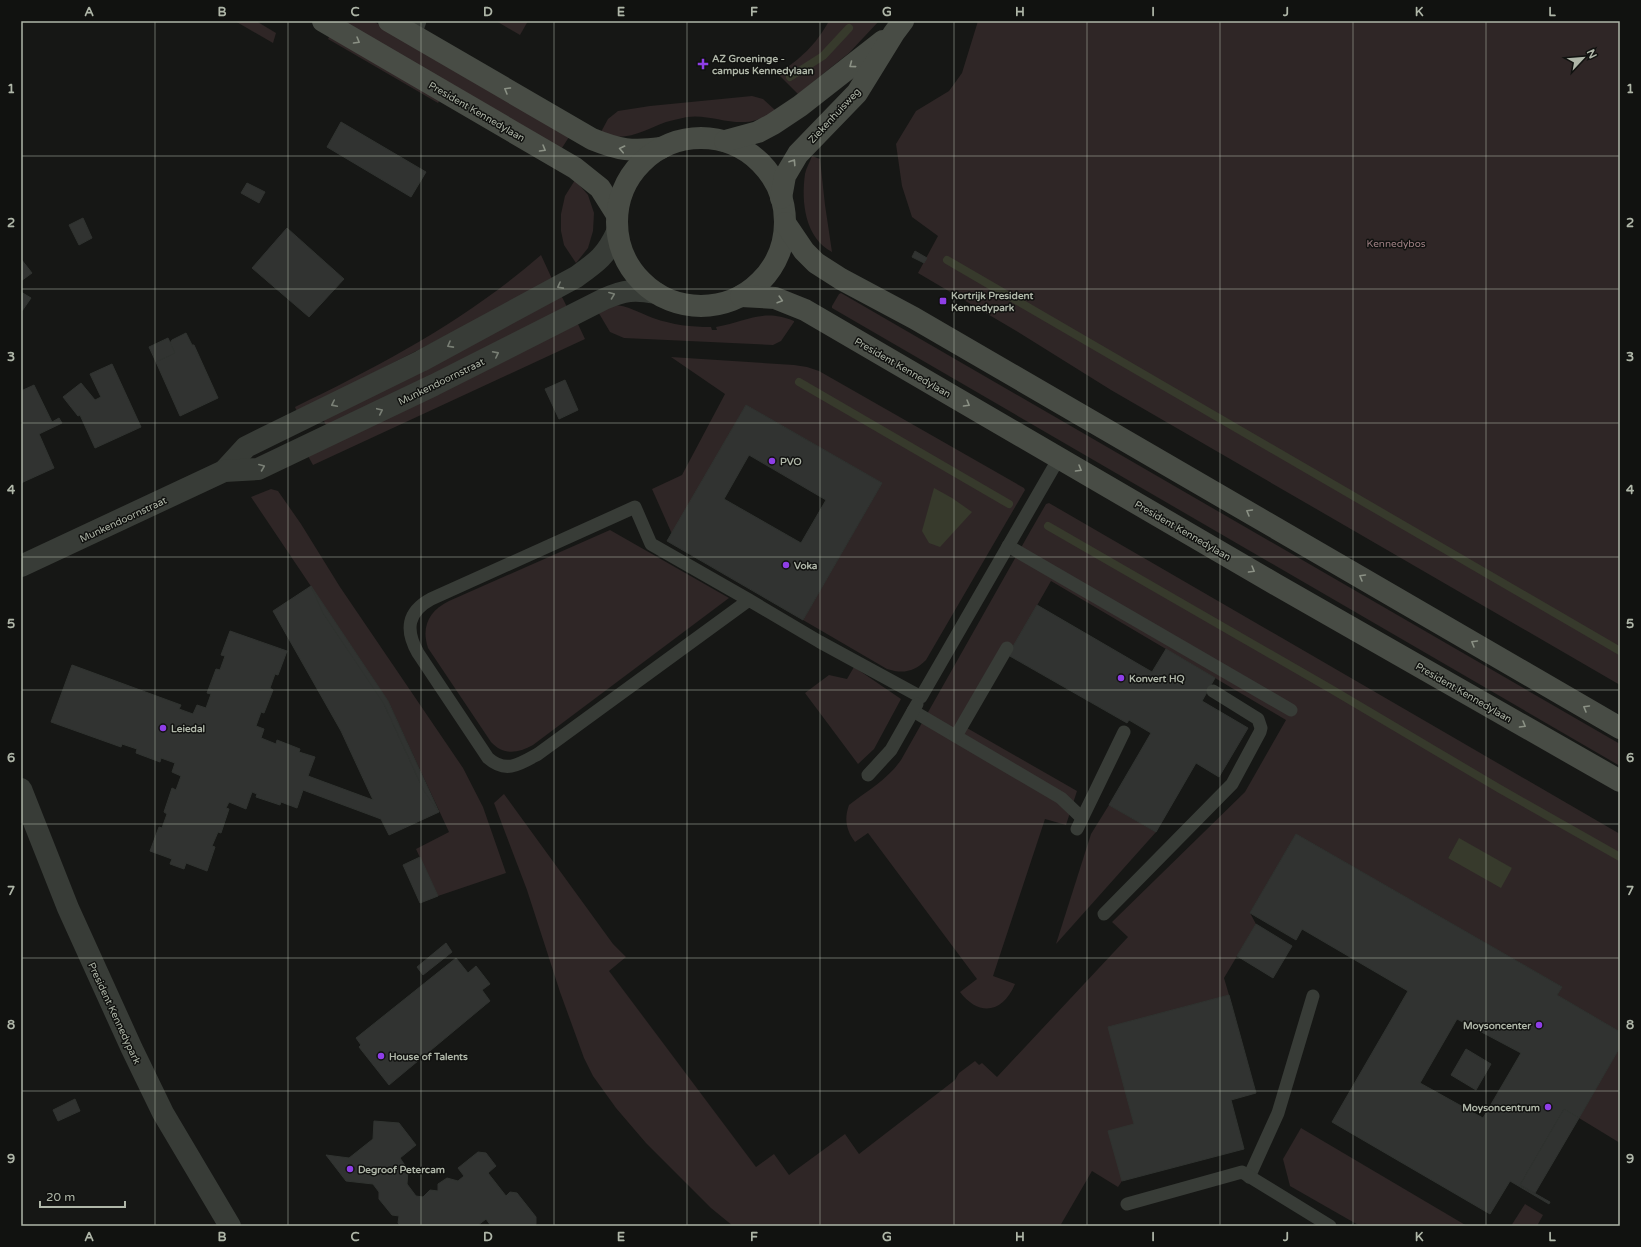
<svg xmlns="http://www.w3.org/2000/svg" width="1641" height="1247" font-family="'Varela Round',sans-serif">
	<rect width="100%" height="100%" fill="#161715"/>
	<!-- green -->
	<g fill="#2f2626" fill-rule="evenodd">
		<polygon points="235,21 256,21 276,33 273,43"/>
		<polygon points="338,21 373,21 569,137 560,151"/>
		<polygon points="496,21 528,21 520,35"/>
		<path d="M 829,21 L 879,21 L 849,53 L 798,94 L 778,74 C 801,58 815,46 829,21 Z"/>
		<polygon points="978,21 1620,21 1620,685 1111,390 1013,329 918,273 938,236 912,217 902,186 896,144 916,111 949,91 962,73"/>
		<polygon points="330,35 440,100 438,103 328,39"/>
		<path d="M 752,96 L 763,99 L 775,110 L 774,113 C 764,117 755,122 745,122 C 725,123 706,114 687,117 C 680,119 672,120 666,122 C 644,130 624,144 601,132 L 608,119 L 618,111 L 650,106 Z"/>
		<path d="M 812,156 L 820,159 L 825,205 L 832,252 C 805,238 801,202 805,174 C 806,168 810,162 812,156 Z"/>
		<polygon points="575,180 588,195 594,213 593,231 588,248 576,263 564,245 561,231 561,214 565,196"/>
		<path d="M 541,255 L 553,281 L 297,412 L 295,407 C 382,365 468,319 541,255 Z"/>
		<polygon points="841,293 1620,744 1620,766 832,308 832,306 839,294"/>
		<path d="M 561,295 L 567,307 L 332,426 C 326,425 324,425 324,418 Z"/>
		<path d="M 612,305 C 628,305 639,313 653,318 C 673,325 691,327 711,327 L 712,330 L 717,330 L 716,327 C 747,322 762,308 794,321 L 794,322 L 781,341 L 773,345 L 624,338 L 610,332 L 597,310 Z"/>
		<polygon points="577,322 585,339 313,465 308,456"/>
		<path d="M 671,357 L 794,365 L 807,367 L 819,371 L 1024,488 L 1025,490 L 926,660 C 914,672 903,674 887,669 L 803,620 L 882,483 L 746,405 L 672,534 L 652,489 L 682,475 L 725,394 Z"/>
		<polygon points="271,489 278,491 301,524 340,587 463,768 483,807 506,873 438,896 416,849 449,832 388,701 251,497"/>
		<path d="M 1049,503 L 1620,834 L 1620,1032 L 1557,995 L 1562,987 L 1296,834 L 1250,913 L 1256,924 L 1224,978 L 1229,995 L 1109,1027 L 1134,1124 L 1122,1181 L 1118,1187 L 1092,1171 L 1060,1226 L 733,1226 L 711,1208 L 646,1143 L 616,1108 L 593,1076 L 584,1058 L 560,992 L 527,890 L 494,803 L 504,794 L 613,944 L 626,957 L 609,971 L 756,1167 L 774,1154 L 789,1175 L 845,1134 L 859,1154 L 955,1080 L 959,1073 L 975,1061 L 979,1065 L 982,1063 L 997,1077 L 1128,937 L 1112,922 L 1245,792 L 1286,720 L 1051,581 L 967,728 L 1077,791 L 1066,825 L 1045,819 L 993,976 L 1015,984 C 1003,1013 979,1017 960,992 L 977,979 L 868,833 L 855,842 C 846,830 844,819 849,805 C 867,791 888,779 901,760 L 1031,530 L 1046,504 ZM 1459,839 L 1511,868 L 1512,869 L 1448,858 Z"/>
		<path d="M 610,530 L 729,598 L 533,745 C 518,753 504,756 491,742 L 428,648 C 421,626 429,611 449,601 Z"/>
		<polygon points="854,667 901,699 874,749 858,764 805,693 829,675 847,679"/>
		<polygon points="1109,805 1156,832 1056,944 1091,834"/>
		<polygon points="1620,1047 1620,1143 1579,1118"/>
		<polygon points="1301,1128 1467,1226 1360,1226 1290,1186 1283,1159"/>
		<polygon points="1525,1204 1543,1215 1537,1226 1511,1226"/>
	</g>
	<!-- water -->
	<g fill="#373a2c">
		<polygon points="934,488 952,498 972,512 940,547 929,543 922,531"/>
		<polygon points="1459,838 1512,868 1501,888 1448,858"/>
	</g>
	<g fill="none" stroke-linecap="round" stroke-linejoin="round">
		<!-- stream -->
		<g stroke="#373a2c" stroke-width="8">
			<polyline points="790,77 823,56 849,28"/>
			<polyline points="947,260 1620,651"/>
			<polyline points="799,382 1009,504"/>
			<polyline points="1048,526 1331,689 1500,789 1620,857"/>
		</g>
	</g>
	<!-- building -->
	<g fill="#313331" stroke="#303330" fill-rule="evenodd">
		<polygon points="341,122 426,172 411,197 327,147"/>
		<polygon points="247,183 265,192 259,203 241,193"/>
		<polygon points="83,218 92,238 79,245 69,225"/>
		<polygon points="287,228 344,279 309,317 252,268"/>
		<polygon points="915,251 927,258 924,263 912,257"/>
		<polygon points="21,259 32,273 21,281"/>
		<polygon points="21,292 31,298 22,311 21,310"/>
		<polygon points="186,333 192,345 194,345 218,398 180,416 156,362 175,353 170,343 172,340"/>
		<polygon points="168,338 175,353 156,362 149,347"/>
		<polygon points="112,364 141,427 95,448 80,415 78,416 63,397 81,383 95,400 101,397 90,374"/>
		<polygon points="565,380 578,410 559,419 545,389"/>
		<polygon points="34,385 52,422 59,418 62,423 39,434 54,468 21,483 21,391"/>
		<path d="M 746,405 L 882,483 L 803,620 L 667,541 ZM 749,455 L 826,500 L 801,543 L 724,499 Z"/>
		<polygon points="311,586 323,613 384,704 424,791 439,812 389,835 381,819 303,790 297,808 281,802 280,805 256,797 257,794 252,792 246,809 229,802 226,808 229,809 221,833 218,832 212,846 215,847 207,871 186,863 184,869 170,864 172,859 150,851 159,827 162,828 167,814 164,812 172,788 176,790 181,776 172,772 175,763 161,758 160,762 136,753 137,749 122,744 121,747 51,722 72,665 181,705 179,709 193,714 197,705 206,708 211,694 207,693 216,669 220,670 225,656 221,655 230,631 287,651 278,675 275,674 270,688 273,690 264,713 261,712 256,726 264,729 261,738 276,744 277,740 300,749 299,752 315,757 308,776 373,800 341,731 273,611"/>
		<polygon points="311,586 388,701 439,812 424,791 384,704 323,613"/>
		<polygon points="1037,605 1152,672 1166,649 1215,678 1202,701 1248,728 1219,777 1196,763 1156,832 1109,805 1151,733 1129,720 1127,723 1008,655"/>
		<path d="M 1296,834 L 1562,987 L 1557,995 L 1620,1032 L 1620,1047 L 1579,1118 L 1564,1109 L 1520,1185 L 1550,1202 L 1549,1204 L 1510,1181 L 1490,1214 L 1332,1122 L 1408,991 L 1302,929 L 1296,940 L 1250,913 ZM 1457,1019 L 1521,1053 L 1483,1118 L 1420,1083 Z"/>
		<polygon points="420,857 438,896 420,903 403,865"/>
		<polygon points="1256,924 1292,946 1273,978 1237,956"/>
		<polygon points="446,943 452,952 423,975 417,967"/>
		<polygon points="456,958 468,973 476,966 490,984 482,990 490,1001 389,1085 359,1047 361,1045 356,1038"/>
		<polygon points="1229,995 1256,1093 1231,1100 1244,1149 1122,1181 1108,1131 1134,1124 1108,1027"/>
		<polygon points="1466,1049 1491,1064 1476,1090 1451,1075"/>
		<polygon points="75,1099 80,1111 58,1121 53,1110"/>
		<polygon points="1564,1109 1579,1118 1535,1193 1520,1185"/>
		<polygon points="374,1121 399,1123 416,1145 400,1158 408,1170 407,1184 416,1196 423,1197 430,1190 438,1191 438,1184 447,1178 458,1181 464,1176 458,1168 478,1152 486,1153 496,1166 488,1173 506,1196 510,1192 517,1193 536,1217 536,1224 533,1226 491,1226 486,1219 477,1226 401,1226 398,1223 399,1216 392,1215 379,1199 379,1192 373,1184 346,1181 326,1155 349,1158 373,1139"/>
	</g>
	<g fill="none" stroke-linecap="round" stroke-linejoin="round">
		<!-- lane -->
		<g stroke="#383c37" stroke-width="13">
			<polyline points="415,36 420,21"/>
			<polyline points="1008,546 1291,710"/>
			<path d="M 749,600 L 538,754 C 520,764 506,774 488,758 L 418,653 C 405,630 407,612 431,599 L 635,507 L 651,544 L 749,600 L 820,642 L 921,697 L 1059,458"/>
			<polyline points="913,711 1061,798 1082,818"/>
			<polyline points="956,736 1007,648"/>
			<polyline points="868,775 891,750 917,704"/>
			<polyline points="1077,829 1124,732"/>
			<polyline points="1104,914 1232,784 1260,732 1261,728 1258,719 1213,691"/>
			<polyline points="1249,1177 1278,1113 1313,996"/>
			<polyline points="1127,1204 1242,1172 1330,1226"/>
		</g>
		<!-- street -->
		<g stroke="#383c37" stroke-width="22">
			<path d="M 224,471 L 246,447 L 421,361 L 576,277 C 597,262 606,256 617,232"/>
			<path d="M 21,566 L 224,471 L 258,469 L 434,385 L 604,299 C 625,290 634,289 656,293"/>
			<polyline points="21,789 68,908 132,1049 163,1113 230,1226"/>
		</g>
		<!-- secondary -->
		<g stroke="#484c45" stroke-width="22">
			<polyline points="323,21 575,168 600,188 617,215"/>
			<path d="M 389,21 L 592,139 C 619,150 632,152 661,148"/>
			<circle cx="701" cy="222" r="84"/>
			<polyline points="725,141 758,132 773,124 800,106 883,41"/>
			<polyline points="781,198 785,176 798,154 857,93 894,33 903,21"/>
			<polyline points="785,223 804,251 816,263 841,279 914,318 1620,728"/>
			<polyline points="741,296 775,298 805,310 1275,584 1620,781"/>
		</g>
	</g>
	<!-- one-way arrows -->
	<defs><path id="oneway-chevron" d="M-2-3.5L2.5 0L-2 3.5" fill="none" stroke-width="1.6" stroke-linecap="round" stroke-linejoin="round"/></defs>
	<g stroke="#8b9185">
		<use href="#oneway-chevron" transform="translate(357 41) rotate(30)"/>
		<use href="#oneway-chevron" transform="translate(852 65) rotate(143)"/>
		<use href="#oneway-chevron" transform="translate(507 90) rotate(-150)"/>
		<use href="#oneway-chevron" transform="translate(543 149) rotate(30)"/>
		<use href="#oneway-chevron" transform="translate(622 149) rotate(-168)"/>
		<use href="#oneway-chevron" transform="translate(793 162) rotate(-57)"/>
		<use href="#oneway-chevron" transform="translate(780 300) rotate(17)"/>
		<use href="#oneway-chevron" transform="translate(967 404) rotate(30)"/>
		<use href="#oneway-chevron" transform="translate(1079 469) rotate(30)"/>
		<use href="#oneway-chevron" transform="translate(1249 512) rotate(-150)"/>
		<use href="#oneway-chevron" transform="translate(1252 570) rotate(30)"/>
		<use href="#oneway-chevron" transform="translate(1362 577) rotate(-150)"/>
		<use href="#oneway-chevron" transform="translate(1474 643) rotate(-150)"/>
		<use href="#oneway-chevron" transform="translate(1586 708) rotate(-150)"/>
		<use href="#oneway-chevron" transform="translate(1523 725) rotate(30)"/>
	</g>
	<g stroke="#797f75">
		<use href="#oneway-chevron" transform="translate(560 286) rotate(152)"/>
		<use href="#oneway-chevron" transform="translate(612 295) rotate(-21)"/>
		<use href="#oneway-chevron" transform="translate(450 345) rotate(151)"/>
		<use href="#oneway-chevron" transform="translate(496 354) rotate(-27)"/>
		<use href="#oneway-chevron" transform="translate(334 404) rotate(154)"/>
		<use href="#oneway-chevron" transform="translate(380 411) rotate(-25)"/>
		<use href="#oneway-chevron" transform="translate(262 467) rotate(-22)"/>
	</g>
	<!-- grid -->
	<path fill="none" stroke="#afb6a8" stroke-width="1" stroke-opacity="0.55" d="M 155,21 L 155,1226M 288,21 L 288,1226M 421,21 L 421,1226M 554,21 L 554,1226M 687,21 L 687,1226M 820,21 L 820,1226M 954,21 L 954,1226M 1087,21 L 1087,1226M 1220,21 L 1220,1226M 1353,21 L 1353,1226M 1486,21 L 1486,1226M 21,156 L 1620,156M 21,289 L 1620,289M 21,423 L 1620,423M 21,557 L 1620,557M 21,690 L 1620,690M 21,824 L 1620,824M 21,958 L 1620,958M 21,1091 L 1620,1091"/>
	<!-- markers -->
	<g fill="#8f3ee7" stroke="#111210" stroke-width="1.5">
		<path d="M701 58h4v4h4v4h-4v4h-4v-4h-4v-4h4z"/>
		<rect x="939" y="297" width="8" height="8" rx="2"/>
		<circle cx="772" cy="461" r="4"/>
		<circle cx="786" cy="565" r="4"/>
		<circle cx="1121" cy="678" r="4"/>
		<circle cx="163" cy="728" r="4"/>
		<circle cx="1539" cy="1025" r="4"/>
		<circle cx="381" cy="1056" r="4"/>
		<circle cx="1548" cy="1107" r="4"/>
		<circle cx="350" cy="1169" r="4"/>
	</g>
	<g text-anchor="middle" stroke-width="3" stroke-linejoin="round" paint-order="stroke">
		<!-- poi labels -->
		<g font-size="10" font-weight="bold" fill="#afb6a8" stroke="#111210" text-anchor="start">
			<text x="712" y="62">AZ Groeninge -<tspan x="712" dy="12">campus Kennedylaan</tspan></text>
			<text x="951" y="299">Kortrijk President<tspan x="951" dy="12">Kennedypark</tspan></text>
			<text x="780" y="465">PVO</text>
			<text x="794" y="569">Voka</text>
			<text x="1129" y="682">Konvert HQ</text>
			<text x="171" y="732">Leiedal</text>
			<text x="1531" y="1029" text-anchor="end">Moysoncenter</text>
			<text x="389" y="1060">House of Talents</text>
			<text x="1540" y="1111" text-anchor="end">Moysoncentrum</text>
			<text x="358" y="1173">Degroof Petercam</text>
		</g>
		<!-- street labels -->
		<g font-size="10" fill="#afb6a8" stroke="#111210">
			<text transform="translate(477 111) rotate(30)" y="4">President Kennedylaan</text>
			<text transform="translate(834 115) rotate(-47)" y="4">Ziekenhuisweg</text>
			<text transform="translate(903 367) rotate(30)" y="4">President Kennedylaan</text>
			<text transform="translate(441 381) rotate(-26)" y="4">Munkendoornstraat</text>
			<text transform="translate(123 519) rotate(-25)" y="4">Munkendoornstraat</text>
			<text transform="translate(1183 530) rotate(30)" y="4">President Kennedylaan</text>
			<text transform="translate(1464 692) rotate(30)" y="4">President Kennedylaan</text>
			<text transform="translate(115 1013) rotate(65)" y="4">President Kennedypark</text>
		</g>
		<!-- park labels -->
		<g font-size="10" fill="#a08084" stroke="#111210">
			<text x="1396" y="247">Kennedybos</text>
		</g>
	</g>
	<!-- border -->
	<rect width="1641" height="1247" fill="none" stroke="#111210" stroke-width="44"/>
	<!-- north arrow -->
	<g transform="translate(1583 58) rotate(64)" stroke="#111210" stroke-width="3" paint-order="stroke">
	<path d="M0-3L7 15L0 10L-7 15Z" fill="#afb6a8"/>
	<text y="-6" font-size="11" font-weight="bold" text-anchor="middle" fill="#afb6a8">N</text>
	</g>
	<!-- scale -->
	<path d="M40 1201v6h85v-6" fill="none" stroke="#afb6a8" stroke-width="2"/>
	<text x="46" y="1201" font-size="12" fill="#afb6a8" stroke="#111210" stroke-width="3" paint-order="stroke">20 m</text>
	<rect x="22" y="22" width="1597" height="1203" fill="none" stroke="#afb6a8" stroke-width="1.5"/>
	<g font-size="13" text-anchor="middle" font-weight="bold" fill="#afb6a8">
		<text x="89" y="16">A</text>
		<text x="222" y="16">B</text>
		<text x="355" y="16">C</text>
		<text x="488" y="16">D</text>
		<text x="621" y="16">E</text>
		<text x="754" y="16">F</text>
		<text x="887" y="16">G</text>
		<text x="1020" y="16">H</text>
		<text x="1153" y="16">I</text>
		<text x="1286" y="16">J</text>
		<text x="1419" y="16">K</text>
		<text x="1552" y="16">L</text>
		<text x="11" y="93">1</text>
		<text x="1630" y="93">1</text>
		<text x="11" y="227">2</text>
		<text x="1630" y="227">2</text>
		<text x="11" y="361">3</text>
		<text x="1630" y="361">3</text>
		<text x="11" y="494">4</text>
		<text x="1630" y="494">4</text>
		<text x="11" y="628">5</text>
		<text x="1630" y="628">5</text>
		<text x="11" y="762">6</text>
		<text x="1630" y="762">6</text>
		<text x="11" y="895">7</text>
		<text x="1630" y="895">7</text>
		<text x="11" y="1029">8</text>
		<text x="1630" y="1029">8</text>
		<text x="11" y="1163">9</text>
		<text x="1630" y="1163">9</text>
		<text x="89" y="1241">A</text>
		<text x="222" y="1241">B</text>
		<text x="355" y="1241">C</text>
		<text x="488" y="1241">D</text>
		<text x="621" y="1241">E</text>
		<text x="754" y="1241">F</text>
		<text x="887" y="1241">G</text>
		<text x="1020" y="1241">H</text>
		<text x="1153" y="1241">I</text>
		<text x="1286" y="1241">J</text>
		<text x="1419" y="1241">K</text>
		<text x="1552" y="1241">L</text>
	</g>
</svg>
